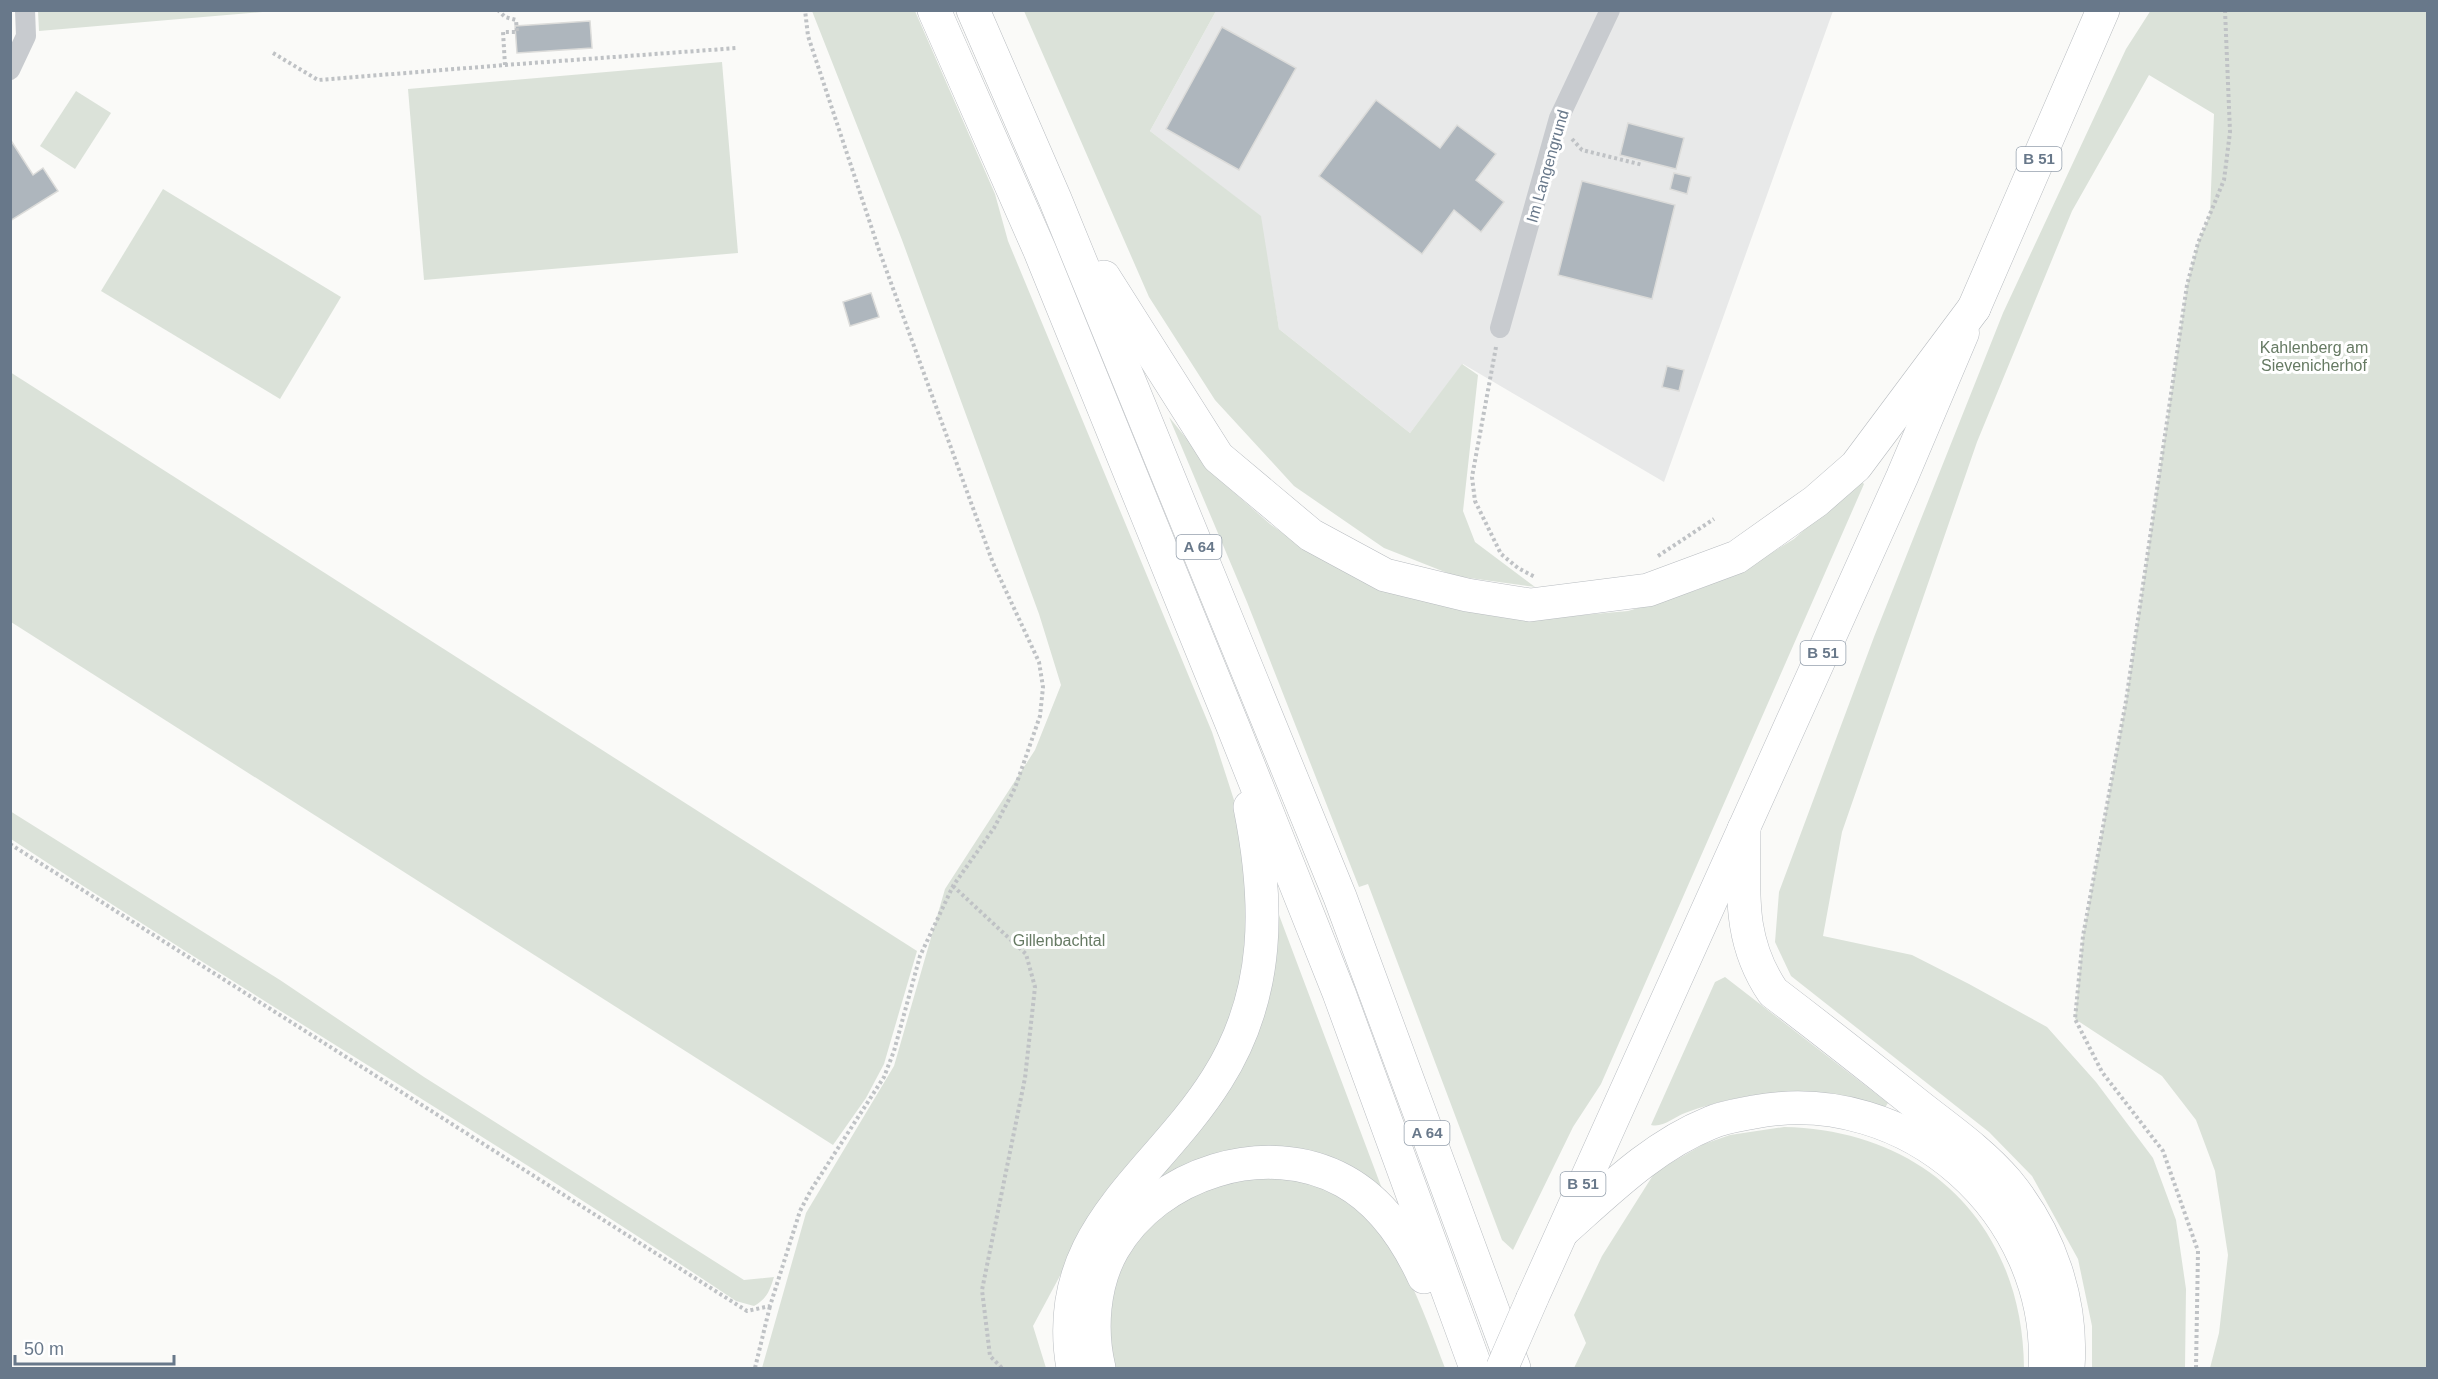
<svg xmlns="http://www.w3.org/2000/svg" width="2438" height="1379" font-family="Helvetica,sans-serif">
	<rect width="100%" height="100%" fill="#fafaf8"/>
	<!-- built -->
	<polygon fill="#e8e9e9" points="1216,11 1833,11 1664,482 1463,364 1410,433 1279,329 1260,216 1150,131"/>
	<!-- green -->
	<g fill="#dbe2d9">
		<polygon points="2151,10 2427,11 2427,1368 2210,1368 2219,1333 2228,1255 2215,1171 2196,1120 2162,1076 2075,1019 2083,936 2126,701 2187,285 2198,243 2210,214 2214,114 2149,75 2072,211 1977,442 1842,832 1823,936 1912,955 1969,984 2047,1027 2096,1082 2153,1158 2176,1220 2186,1289 2185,1368 2092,1368 2092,1326 2078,1259 2032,1176 1989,1132 1791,976 1775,942 1779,892 1874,637 2003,313 2126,49"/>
		<polygon points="38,11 38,10 274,11 39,31"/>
		<polygon points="812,11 915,11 995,194 1008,241 1212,732 1244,831 1255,901 1232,1027 1189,1097 1105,1192 1033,1326 1046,1368 762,1368 806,1213 894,1066 945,889 1035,750 1061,685 1039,614 902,240"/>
		<polygon points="1024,11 1216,11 1150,131 1261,216 1279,329 1410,433 1462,364 1478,375 1463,511 1475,542 1535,587 1455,576 1384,548 1294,486 1215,400 1149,297"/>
		<polygon points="722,62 738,253 424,280 408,89"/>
		<polygon points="76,91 111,113 75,169 40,146"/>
		<polygon points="163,189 341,297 280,399 101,291"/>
		<polygon points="10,372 917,951 884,1064 866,1098 833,1145 11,622"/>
		<polygon points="1169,417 1221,481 1270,524 1311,553 1549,618 1628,611 1697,590 1747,568 1794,539 1860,480 1864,484 1601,1084 1573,1127 1513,1250 1502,1240 1368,884 1359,887 1247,602"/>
		<path d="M 10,811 L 280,980 L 424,1077 L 744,1280 L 774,1277 C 770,1290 767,1299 754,1306 L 736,1301 C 497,1141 250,996 11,839 Z"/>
		<polygon points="1279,915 1384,1194 1336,1168 1149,1193 1169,1156 1274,919"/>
		<path d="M 1725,977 L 1888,1103 L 1884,1109 C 1834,1095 1791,1087 1738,1098 C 1721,1101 1701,1107 1685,1113 C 1674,1117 1663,1128 1651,1125 L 1715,982 Z"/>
		<path d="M 1784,1127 C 1926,1130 2023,1226 2024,1368 L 1574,1368 L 1586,1343 L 1574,1315 L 1602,1256 L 1655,1172 L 1704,1144 L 1730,1135 Z"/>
		<path d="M 1289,1175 C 1305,1180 1322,1184 1337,1191 C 1393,1219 1424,1314 1445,1368 L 1109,1368 L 1103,1321 L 1132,1239 L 1198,1185 Z"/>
	</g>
	<!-- building -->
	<g fill="#aeb6bd" stroke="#dcdcda" stroke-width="1.5">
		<polygon points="590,21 592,48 517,53 515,26"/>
		<polygon points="1222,27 1296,68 1239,170 1166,129"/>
		<polygon points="1376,100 1440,148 1457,125 1496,154 1476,180 1504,202 1481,232 1454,210 1422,254 1319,176"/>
		<polygon points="1628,123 1684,138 1676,169 1620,155"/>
		<polygon points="10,139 33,175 43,168 58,191 10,221"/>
		<polygon points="1674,173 1691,177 1687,194 1670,189"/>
		<polygon points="1582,181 1675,205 1652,299 1558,275"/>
		<polygon points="871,293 879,317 850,326 843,302"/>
		<polygon points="1667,366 1684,370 1679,391 1662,387"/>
	</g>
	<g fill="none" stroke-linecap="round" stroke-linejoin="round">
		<defs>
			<polyline id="primary" points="1532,1299 1902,477 1963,333"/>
			<polyline id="trunk" points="1974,308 2103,10"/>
			<g id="motorway">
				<polyline points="934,10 1040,251 1234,729 1339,993 1476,1368"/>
				<polyline points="973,10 1055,199 1340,897 1514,1368"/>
				<polyline points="1104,277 1218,457 1311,535 1385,575 1467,595 1530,605 1648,590 1737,557 1816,501 1856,466 1974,308"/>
				<path d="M 1744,829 C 1744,890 1737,939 1773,992 C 1819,1027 1865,1063 1910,1099 C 1942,1125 1980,1150 2007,1182 C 2050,1234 2073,1301 2068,1368"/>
				<path d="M 1564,1230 C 1609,1190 1653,1146 1710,1123 C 1723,1117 1739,1115 1754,1112 C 1908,1083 2053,1212 2045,1368"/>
				<path d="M 1073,1368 C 1049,1232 1155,1178 1217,1079 C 1271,994 1269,902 1250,807"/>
				<path d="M 1099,1368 C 1090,1330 1093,1284 1113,1249 C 1157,1173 1266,1138 1344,1181 C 1382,1202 1406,1238 1424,1277"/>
			</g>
		</defs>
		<!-- primary casing -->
		<use href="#primary" stroke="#b9bdc2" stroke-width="33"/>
		<!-- trunk casing -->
		<use href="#trunk" stroke="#b8bcc0" stroke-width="34"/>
		<!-- motorway casing -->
		<use href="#motorway" stroke="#b8bcc0" stroke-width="34"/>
		<!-- path -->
		<g stroke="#bfc2c5" stroke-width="4" stroke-dasharray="3 3" stroke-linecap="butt">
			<polyline points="273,53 318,80 505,65 503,32 517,32 516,20 505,17 498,10"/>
			<polyline points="505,65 737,48"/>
			<polyline points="1572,139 1582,150 1643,165"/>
			<polyline points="1496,347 1472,477 1475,501 1501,554 1518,568 1535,577"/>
			<polyline points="1658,556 1714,519"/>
			<polyline points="10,844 747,1311 770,1306 800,1211 811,1190 884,1077 894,1051 920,956 953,886 994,828 1015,788 1040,716 1043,687 1039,662 993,563 879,250 808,36 805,10"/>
			<polyline points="953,886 1026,954 1035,987 1025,1078 982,1290 990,1356 1002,1368"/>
			<polyline points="755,1368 770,1306"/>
			<polyline points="2196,1368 2198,1251 2163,1151 2102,1072 2075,1019 2083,936 2126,701 2187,285 2198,243 2224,180 2230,132 2225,10"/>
		</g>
		<!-- minor -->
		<g stroke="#c8cbcf" stroke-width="20">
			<polyline points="10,70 26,36 25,10"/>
			<polyline points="1500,328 1559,118 1610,10"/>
		</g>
		<!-- primary -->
		<use href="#primary" stroke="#fff" stroke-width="32"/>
		<!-- trunk -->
		<use href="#trunk" stroke="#fff" stroke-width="33"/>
		<!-- motorway -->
		<use href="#motorway" stroke="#fff" stroke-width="33"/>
		<defs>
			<polyline id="primary-bridge" points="1502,1368 1532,1299"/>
		</defs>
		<!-- primary-bridge casing -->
		<use href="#primary-bridge" stroke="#b9bdc2" stroke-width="33" stroke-linecap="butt"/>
		<!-- primary-bridge -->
		<use href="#primary-bridge" stroke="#fff" stroke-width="32"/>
	</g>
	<g text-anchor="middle" stroke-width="6" stroke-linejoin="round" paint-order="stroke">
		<!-- shield labels -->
		<g fill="#fff" stroke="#95a0ad" stroke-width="1.5">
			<rect x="2016.5" y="147" width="45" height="24" rx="4.5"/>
			<rect x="1176.5" y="535" width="45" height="24" rx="4.5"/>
			<rect x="1800.5" y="641" width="45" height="24" rx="4.5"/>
			<rect x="1404.5" y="1121" width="45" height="24" rx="4.5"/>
			<rect x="1560.5" y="1172" width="45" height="24" rx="4.5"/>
		</g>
		<g font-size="15" font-weight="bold" fill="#68788a">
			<text x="2039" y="164">B 51</text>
			<text x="1199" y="552">A 64</text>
			<text x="1823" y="658">B 51</text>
			<text x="1427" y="1138">A 64</text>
			<text x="1583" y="1189">B 51</text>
		</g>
		<!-- street labels -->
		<g font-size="16" fill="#68788a" stroke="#fff">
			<text transform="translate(1547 166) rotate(-74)" y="6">Im Langengrund</text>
		</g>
		<!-- park labels -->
		<g font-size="16" fill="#667a63" stroke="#fff">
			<text x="2314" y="353">Kahlenberg am<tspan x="2314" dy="18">Sievenicherhof</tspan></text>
			<text x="1059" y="946">Gillenbachtal</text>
		</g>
	</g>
	<!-- border -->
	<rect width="2438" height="1379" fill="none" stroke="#68788a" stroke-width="24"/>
	<!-- scale -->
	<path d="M15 1355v9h159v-9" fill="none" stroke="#68788a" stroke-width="3"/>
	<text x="24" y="1355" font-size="18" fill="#68788a" stroke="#ffffff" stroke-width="4.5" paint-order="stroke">50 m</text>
</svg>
